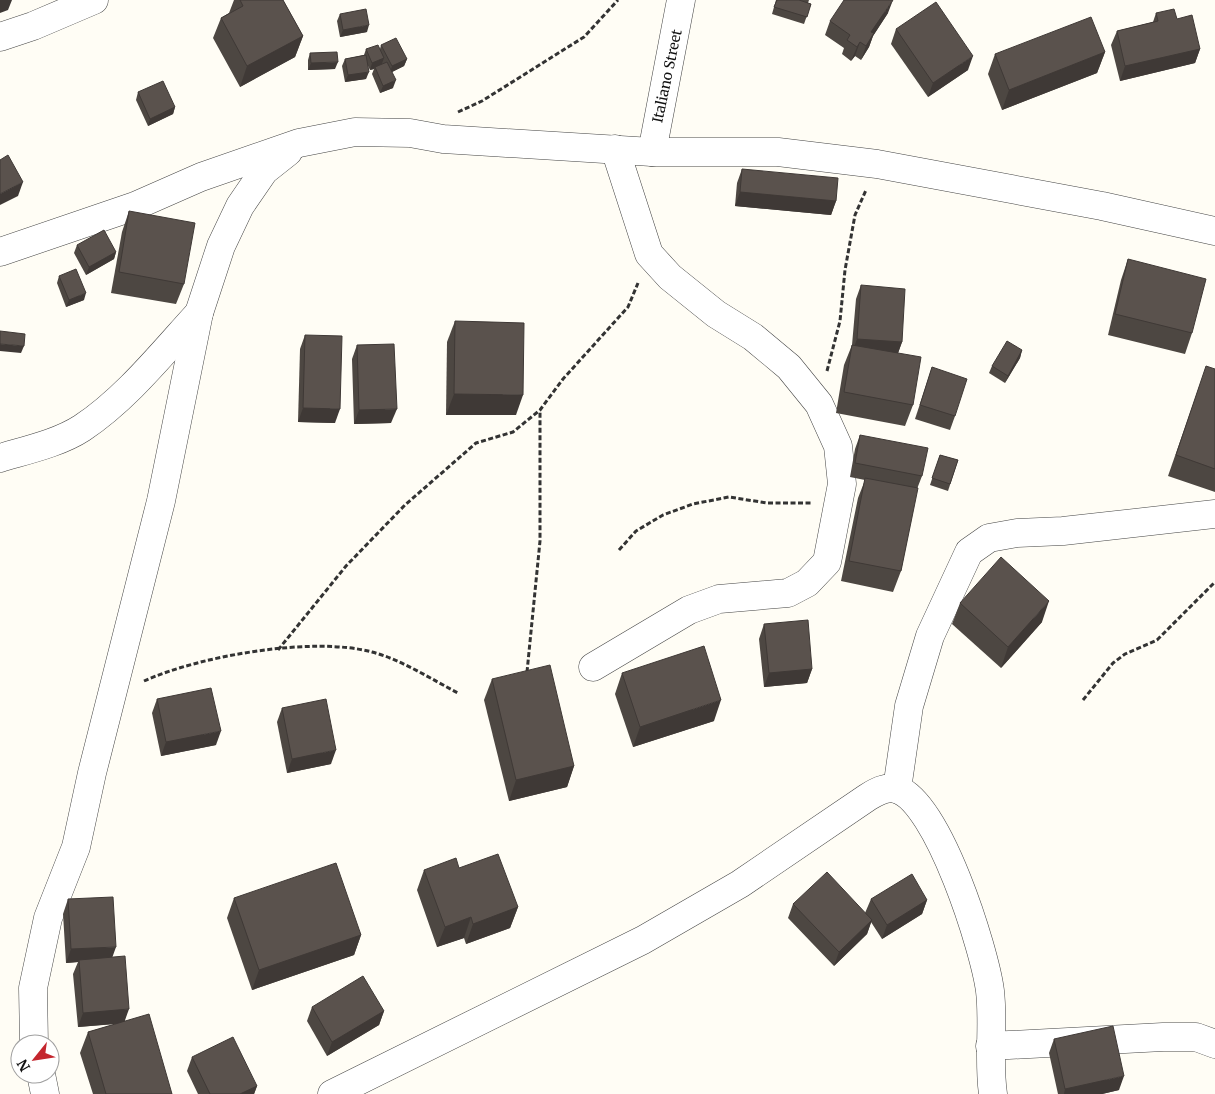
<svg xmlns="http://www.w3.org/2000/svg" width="1215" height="1094" font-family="Merriweather,serif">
	<rect width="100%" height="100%" fill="#fffdf5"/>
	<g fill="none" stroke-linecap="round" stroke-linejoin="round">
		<defs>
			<g id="minor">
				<polyline points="0,37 33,26 94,0"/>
				<polyline points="652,152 681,0"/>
				<polyline points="0,252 135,206 201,177 299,143 355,132 410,133 443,139 652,152 778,152 877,164 1102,206 1215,231"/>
				<path d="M 0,458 C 27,450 59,443 82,428 C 127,398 163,352 199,313"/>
				<polyline points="593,667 689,610 719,599 788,593 807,583 827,562 842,484 838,446 819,404 789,367 753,337 716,314 670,277 649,254 615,149"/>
				<polyline points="897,789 909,706 930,636 969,552 989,538 1017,533 1063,531 1215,514"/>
				<polyline points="34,1044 33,988 48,918 76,847 92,773 161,501 199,313 221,246 240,206 264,171 288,152"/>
				<polyline points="990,1046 1163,1037 1196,1037 1215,1044"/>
				<polyline points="41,1074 45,1094"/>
				<path d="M 332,1094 L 643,940 L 740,884 L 868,797 C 876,792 886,786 896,789 C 938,800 985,951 990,991 C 994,1025 988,1060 993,1094"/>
			</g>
		</defs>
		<!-- minor casing -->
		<use href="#minor" stroke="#444" stroke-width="29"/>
		<!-- path -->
		<g stroke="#333" stroke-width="3" stroke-dasharray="5 2.5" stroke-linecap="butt">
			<polyline points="458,112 482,101 584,37 618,0"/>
			<polyline points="827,371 840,321 845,270 855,215 866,190"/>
			<polyline points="619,550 636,531 663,515 693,504 729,497 767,503 811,503"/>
			<polyline points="278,650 346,566 405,505 476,443 513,432 540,410 563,379 628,307 638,283"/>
			<polyline points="527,672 540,541 540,411"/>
			<path d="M 144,681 C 199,656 313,636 372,652 C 402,660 431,679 458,693"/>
			<polyline points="1083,700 1113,663 1125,654 1157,640 1215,582"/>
		</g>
		<!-- minor -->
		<use href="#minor" stroke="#fff" stroke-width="28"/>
	</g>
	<!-- wall -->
	<g fill="#4d4742">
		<polygon points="234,0 283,0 303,36 295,57 240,87 213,38 221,18 229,13"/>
		<polygon points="776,0 809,0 808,3 811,4 804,24 772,14"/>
		<polygon points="888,13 873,36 869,47 861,60 855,56 851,61 842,54 844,48 825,35 830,21"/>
		<polygon points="1156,13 1177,19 1200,49 1195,63 1120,81 1111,45 1117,31 1153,22"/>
		<polygon points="340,14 367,32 340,37 337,21"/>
		<polygon points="896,29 968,70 928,97 891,44"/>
		<polygon points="381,45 407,59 404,66 392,72 393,88 380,93 372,74 374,69 370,70 368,66 366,79 345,82 342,66 345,59 364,55 366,49 380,49"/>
		<polygon points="1105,52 1097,73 1002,110 988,74 995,54"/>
		<polygon points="310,53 335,69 308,70 308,60"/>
		<polygon points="138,92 175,107 173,114 148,126 136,100"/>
		<polygon points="742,169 836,201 831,215 735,206 737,183"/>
		<polygon points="129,211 184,284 176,304 111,293 122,232"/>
		<polygon points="77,245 116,252 114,259 86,275 74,253"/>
		<polygon points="1128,259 1192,333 1185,354 1108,335 1121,280"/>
		<polygon points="59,276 84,300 66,307 57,283"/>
		<polygon points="861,285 902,342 898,353 913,405 905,426 836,413 844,365 852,345 856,299"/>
		<polygon points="455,321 516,415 446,415 447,342"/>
		<polygon points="305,335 335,423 298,422 300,349"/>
		<polygon points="357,345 391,423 354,424 352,359"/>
		<polygon points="1022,350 1020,358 1005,383 989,373 992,366"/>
		<polygon points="932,367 955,416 950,430 915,419"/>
		<polygon points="1215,369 1215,492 1168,476 1199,387"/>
		<polygon points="860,435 922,476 917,489 901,571 893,592 841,581 858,498 865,480 850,477 855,449"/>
		<polygon points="940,455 958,460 948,491 930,485"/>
		<polygon points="960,603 1042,622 1001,668 952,624"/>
		<polygon points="764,624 812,669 807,683 764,687 759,639"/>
		<polygon points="622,673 714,721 633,747 615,694"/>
		<polygon points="492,679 574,766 567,787 509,801 484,700"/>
		<polygon points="157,699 216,745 161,756 152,713"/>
		<polygon points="282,708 331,764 287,773 277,722"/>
		<polygon points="459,868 518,907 510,928 466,944 464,938 437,947 417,890 424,870"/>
		<polygon points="234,898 361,935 354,955 252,990 227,918"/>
		<polygon points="68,899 112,958 125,1021 172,1094 93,1094 80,1053 88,1032 116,1024 78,1027 73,974 78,962 66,963 63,914"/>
		<polygon points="871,899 927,900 922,914 882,939 871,922 867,934 834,966 788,918 793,904 865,913"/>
		<polygon points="312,1007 384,1011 379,1025 327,1056 307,1021"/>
		<polygon points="1054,1039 1119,1090 1102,1094 1058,1094 1049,1053"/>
		<polygon points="192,1057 257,1086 254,1094 198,1094 187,1071"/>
	</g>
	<!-- shaded-wall -->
	<g fill="#3f3936">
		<polygon points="0,0 12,0 8,10 0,13"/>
		<polygon points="893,0 888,13 873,36 869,47 861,60 871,32"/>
		<polygon points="369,25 367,32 340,37 343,30"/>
		<polygon points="303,36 295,57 240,87 247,66"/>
		<polygon points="860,42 855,56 851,61 857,47"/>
		<polygon points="1200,49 1195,63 1120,81 1125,66"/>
		<polygon points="1105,52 1097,73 1002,110 1009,90"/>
		<polygon points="973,56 968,70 928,97 933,83"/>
		<polygon points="384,58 381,66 375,67 374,69 370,70 372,63"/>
		<polygon points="407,59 404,66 390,73 392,66"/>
		<polygon points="338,62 335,69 308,70 311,63"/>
		<polygon points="369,72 366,79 345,82 348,75"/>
		<polygon points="396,80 393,88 380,93 383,86"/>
		<polygon points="175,107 173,114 148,126 150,119"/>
		<polygon points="23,182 18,196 0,205 0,194"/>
		<polygon points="740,192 836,201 831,215 735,206"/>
		<polygon points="116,252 114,259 86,275 89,267"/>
		<polygon points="86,293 84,300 66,307 69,300"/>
		<polygon points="857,339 902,342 897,356 852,353"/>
		<polygon points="0,344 24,346 21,353 0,351"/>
		<polygon points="1022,350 1020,358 1005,383 1008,376"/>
		<polygon points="454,394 523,395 516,415 446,415"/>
		<polygon points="303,408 340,409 335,423 298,422"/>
		<polygon points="397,409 391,423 354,424 359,410"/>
		<polygon points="1049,601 1042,622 1001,668 1008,647"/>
		<polygon points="812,669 807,683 764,687 769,673"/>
		<polygon points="721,700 714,721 633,747 640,727"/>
		<polygon points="221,731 216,745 161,756 166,742"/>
		<polygon points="336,750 331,764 287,773 292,759"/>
		<polygon points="574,766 567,787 509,801 516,780"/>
		<polygon points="927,900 922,914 882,939 887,925"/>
		<polygon points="518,907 510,928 466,944 473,924"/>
		<polygon points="471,917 464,938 437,947 445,927"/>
		<polygon points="872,920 867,934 834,966 839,952"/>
		<polygon points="361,935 354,955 252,990 259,970"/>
		<polygon points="116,947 111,961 79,960 78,962 66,963 71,949"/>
		<polygon points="129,1009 124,1023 78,1027 83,1013"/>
		<polygon points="384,1011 379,1025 327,1056 332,1042"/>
		<polygon points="1124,1076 1119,1090 1102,1094 1064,1094 1065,1089"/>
		<polygon points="257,1086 254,1094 240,1094"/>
	</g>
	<!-- building -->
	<g fill="#5a524d" stroke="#3f3936">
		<polygon points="240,0 283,0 303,36 247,66 221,18 243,6"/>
		<polygon points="777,0 799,0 811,4 807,17 774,7"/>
		<polygon points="844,0 893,0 871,32 874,33 866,46 860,42 857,47 847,40 850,35 830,21"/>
		<polygon points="936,2 973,56 933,83 896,29"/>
		<polygon points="366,9 369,25 343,30 340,14"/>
		<polygon points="1174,9 1177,19 1192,15 1200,49 1125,66 1117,31 1158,21 1156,13"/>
		<polygon points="1091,17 1105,52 1009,90 995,54"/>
		<polygon points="396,38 407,59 392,66 381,45"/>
		<polygon points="378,45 384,58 372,63 366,49"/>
		<polygon points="337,52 338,62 311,63 310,53"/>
		<polygon points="366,55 369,72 348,75 345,59"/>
		<polygon points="387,62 396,80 383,86 375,67"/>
		<polygon points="163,81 175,107 150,119 138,92"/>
		<polygon points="8,155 23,182 0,194 0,160"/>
		<polygon points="742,169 838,178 836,201 740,192"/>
		<polygon points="129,211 195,223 184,284 119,272"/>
		<polygon points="104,230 116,252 89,267 77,245"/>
		<polygon points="1128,259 1206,279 1192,333 1115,314"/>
		<polygon points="76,269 86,293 69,300 59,276"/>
		<polygon points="861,285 905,289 902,342 857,339"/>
		<polygon points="455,321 524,323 523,395 454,394"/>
		<polygon points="0,331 25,334 24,346 0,344"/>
		<polygon points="305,335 342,336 340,409 303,408"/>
		<polygon points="1007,341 1022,350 1008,376 992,366"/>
		<polygon points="394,344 397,409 359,410 357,345"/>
		<polygon points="852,345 921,357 913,405 844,392"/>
		<polygon points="1206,366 1215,369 1215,469 1176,455"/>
		<polygon points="932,367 967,379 955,416 920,405"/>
		<polygon points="860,435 928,448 922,476 855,463"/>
		<polygon points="940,455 958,460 950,484 932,478"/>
		<polygon points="865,478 918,488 901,571 849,561"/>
		<polygon points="1001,557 1049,601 1008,647 960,603"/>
		<polygon points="808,620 812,669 769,673 764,624"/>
		<polygon points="704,646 721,700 640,727 622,673"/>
		<polygon points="550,665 574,766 516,780 492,679"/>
		<polygon points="211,688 221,731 166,742 157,699"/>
		<polygon points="326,699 336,750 292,759 282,708"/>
		<polygon points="498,854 518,907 473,924 471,917 445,927 424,870 456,858 459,868"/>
		<polygon points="336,863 361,935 259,970 234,898"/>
		<polygon points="827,872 872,920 839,952 793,904"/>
		<polygon points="912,874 927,900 887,925 871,899"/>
		<polygon points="113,897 116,947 71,949 68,899"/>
		<polygon points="125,956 129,1009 83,1013 79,960"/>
		<polygon points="363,976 384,1011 332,1042 312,1007"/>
		<polygon points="149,1014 172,1094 106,1094 88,1032"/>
		<polygon points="1113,1026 1124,1076 1065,1089 1054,1039"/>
		<polygon points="233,1037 257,1086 240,1094 210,1094 192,1057"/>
	</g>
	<g text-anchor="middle" stroke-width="5" stroke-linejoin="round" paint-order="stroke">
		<!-- street labels -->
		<g font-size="14" fill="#111" stroke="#fff">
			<text transform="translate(667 76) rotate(-78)" y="5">Italiano Street</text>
		</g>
	</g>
	<!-- north arrow -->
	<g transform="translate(35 1059) rotate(240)"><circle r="24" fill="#ffffff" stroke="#a0a0a0"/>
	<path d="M0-4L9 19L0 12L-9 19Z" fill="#c4262e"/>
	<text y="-8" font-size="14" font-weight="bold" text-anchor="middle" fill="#111111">N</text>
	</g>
</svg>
